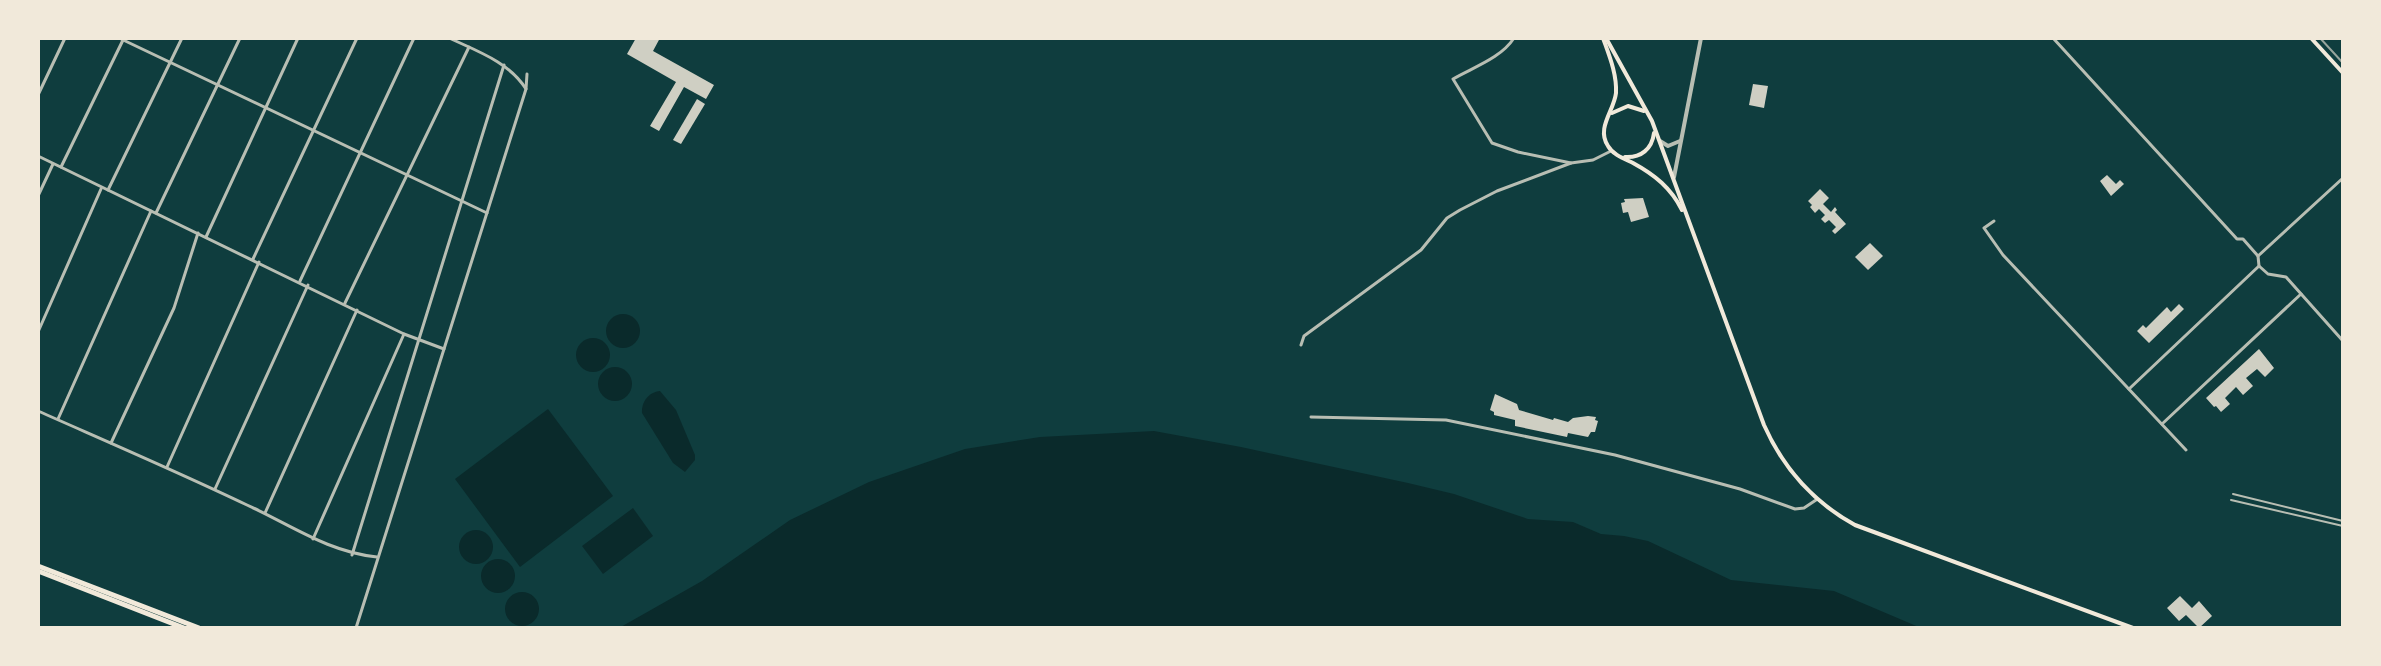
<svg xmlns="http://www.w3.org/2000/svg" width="2381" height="666" font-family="'Nunito Sans',sans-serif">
	<rect width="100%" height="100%" fill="#0f3d3e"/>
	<!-- water -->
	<g fill="#0a2a2b">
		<circle cx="623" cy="331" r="17"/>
		<circle cx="593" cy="355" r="17"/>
		<circle cx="615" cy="384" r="17"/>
		<path d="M 660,391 L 676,410 L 695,455 L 695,460 L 685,472 L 673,463 L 642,413 C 641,402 649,392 660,391 Z"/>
		<polygon points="548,409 613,496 520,567 455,479"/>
		<polygon points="1154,431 1241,447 1408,483 1454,494 1528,519 1573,522 1601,534 1624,536 1648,541 1731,580 1834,591 1921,628 619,628 702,581 790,520 869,482 965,449 1040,437"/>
		<polygon points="633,508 653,536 603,574 582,546"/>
		<circle cx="476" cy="547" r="17"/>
		<circle cx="498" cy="576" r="17"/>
		<circle cx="522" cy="609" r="17"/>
	</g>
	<!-- building -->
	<g fill="#cfcfc3">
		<polygon points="636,38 660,38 653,51 714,85 706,99 684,87 659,131 650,126 676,82 627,54"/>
		<polygon points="1753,84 1768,86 1764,108 1749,105"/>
		<polygon points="697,99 705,104 681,144 673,140"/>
		<polygon points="2107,175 2116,184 2120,180 2124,184 2111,196 2100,181"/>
		<polygon points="1820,189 1829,198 1823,204 1831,212 1835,207 1837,210 1835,212 1846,224 1835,234 1832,231 1836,227 1829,220 1825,223 1821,219 1825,215 1819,209 1815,213 1810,207 1812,205 1808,201"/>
		<polygon points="1643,198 1649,217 1631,222 1628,212 1623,213 1621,203 1625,202 1624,199"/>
		<polygon points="1870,243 1883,256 1868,270 1855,257"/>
		<polygon points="2179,304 2184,309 2149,343 2137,331 2143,325 2146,328 2167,307 2171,312"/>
		<polygon points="2259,349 2274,368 2265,377 2257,369 2246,378 2253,386 2243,395 2236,387 2225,398 2230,404 2221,412 2216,406 2214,407 2206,398"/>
		<polygon points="1495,394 1517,404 1519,410 1553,420 1554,418 1568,422 1573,418 1588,416 1596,417 1595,420 1598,421 1595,432 1591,432 1588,437 1568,433 1567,437 1515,426 1515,420 1494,415 1494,412 1490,410"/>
		<polygon points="2180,596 2192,608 2199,601 2212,616 2199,628 2186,615 2179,621 2167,608"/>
	</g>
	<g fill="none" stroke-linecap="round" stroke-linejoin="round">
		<!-- pedestrian -->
		<g stroke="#b8beb3" stroke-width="2">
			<polyline points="2233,494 2343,521"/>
			<polyline points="2231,500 2343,526"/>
		</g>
		<!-- minor -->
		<g stroke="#b8beb3" stroke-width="3">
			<polyline points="119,38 487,213"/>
			<path d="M 449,38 C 477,51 509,62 526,89"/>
			<path d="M 1514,38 C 1501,58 1474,67 1453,79 L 1492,143 L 1518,152 L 1571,163"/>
			<polyline points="2053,38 2237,239 2243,239 2258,256 2259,266 2268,274 2286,277 2343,341"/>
			<polyline points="38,95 65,38"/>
			<polyline points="38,156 404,334 444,349"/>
			<polyline points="61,167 124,38"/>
			<polyline points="108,190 182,38"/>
			<polyline points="38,196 53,164"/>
			<polyline points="156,213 240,38"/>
			<polyline points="1994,221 1984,228 2003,255 2186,450"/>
			<polyline points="206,237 298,38"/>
			<polyline points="2258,256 2343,178"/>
			<polyline points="253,259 357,38"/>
			<polyline points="300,281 414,38"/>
			<polyline points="345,303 469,47"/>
			<polyline points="38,332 101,189"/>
			<polyline points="1301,345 1304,336 1421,250 1447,218 1460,210 1497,191 1571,163 1593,160 1611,151"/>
			<polyline points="2129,389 2259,266"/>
			<path d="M 38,411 C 108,442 178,472 247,505 C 291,525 328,552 377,557"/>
			<polyline points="1311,417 1446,420 1615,455 1740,489 1795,509 1804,508 1816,500"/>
			<polyline points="58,419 151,211"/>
			<polyline points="2162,424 2301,294"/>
			<polyline points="111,443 174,308 198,233"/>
			<polyline points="167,467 259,262"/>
			<polyline points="215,489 308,285"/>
			<polyline points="265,513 357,310"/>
			<polyline points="313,539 404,334"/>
			<polyline points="352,555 504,65"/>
			<polyline points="356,628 526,89 527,74"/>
		</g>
		<!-- tertiary -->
		<g stroke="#b8beb3" stroke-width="4">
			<polyline points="1660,141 1668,146 1680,141"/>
			<polyline points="1674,177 1701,38"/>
		</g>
		<!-- secondary -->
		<g stroke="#f1e9da" stroke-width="4">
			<path d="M 1603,38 C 1609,55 1617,74 1616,93 C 1614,111 1596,128 1608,146 C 1613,155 1625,159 1633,163 C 1655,175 1671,188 1682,210"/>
			<path d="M 1606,38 L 1652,121 L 1764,425 C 1784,470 1813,502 1855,525 L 2133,628"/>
			<polyline points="2311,38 2343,73"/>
			<polyline points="1612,113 1628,106 1644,111"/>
			<path d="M 1625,157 C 1641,158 1652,149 1654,133"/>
		</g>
		<!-- trunk -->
		<g stroke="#f1e9da" stroke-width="5">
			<polyline points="38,566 199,628"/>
			<polyline points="38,571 184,628"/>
		</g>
		<!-- tram -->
		<polyline stroke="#97a49c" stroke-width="2" points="2320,38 2343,63"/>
	</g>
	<!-- border -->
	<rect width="2381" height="666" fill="none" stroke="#f1e9da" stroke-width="80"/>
</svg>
